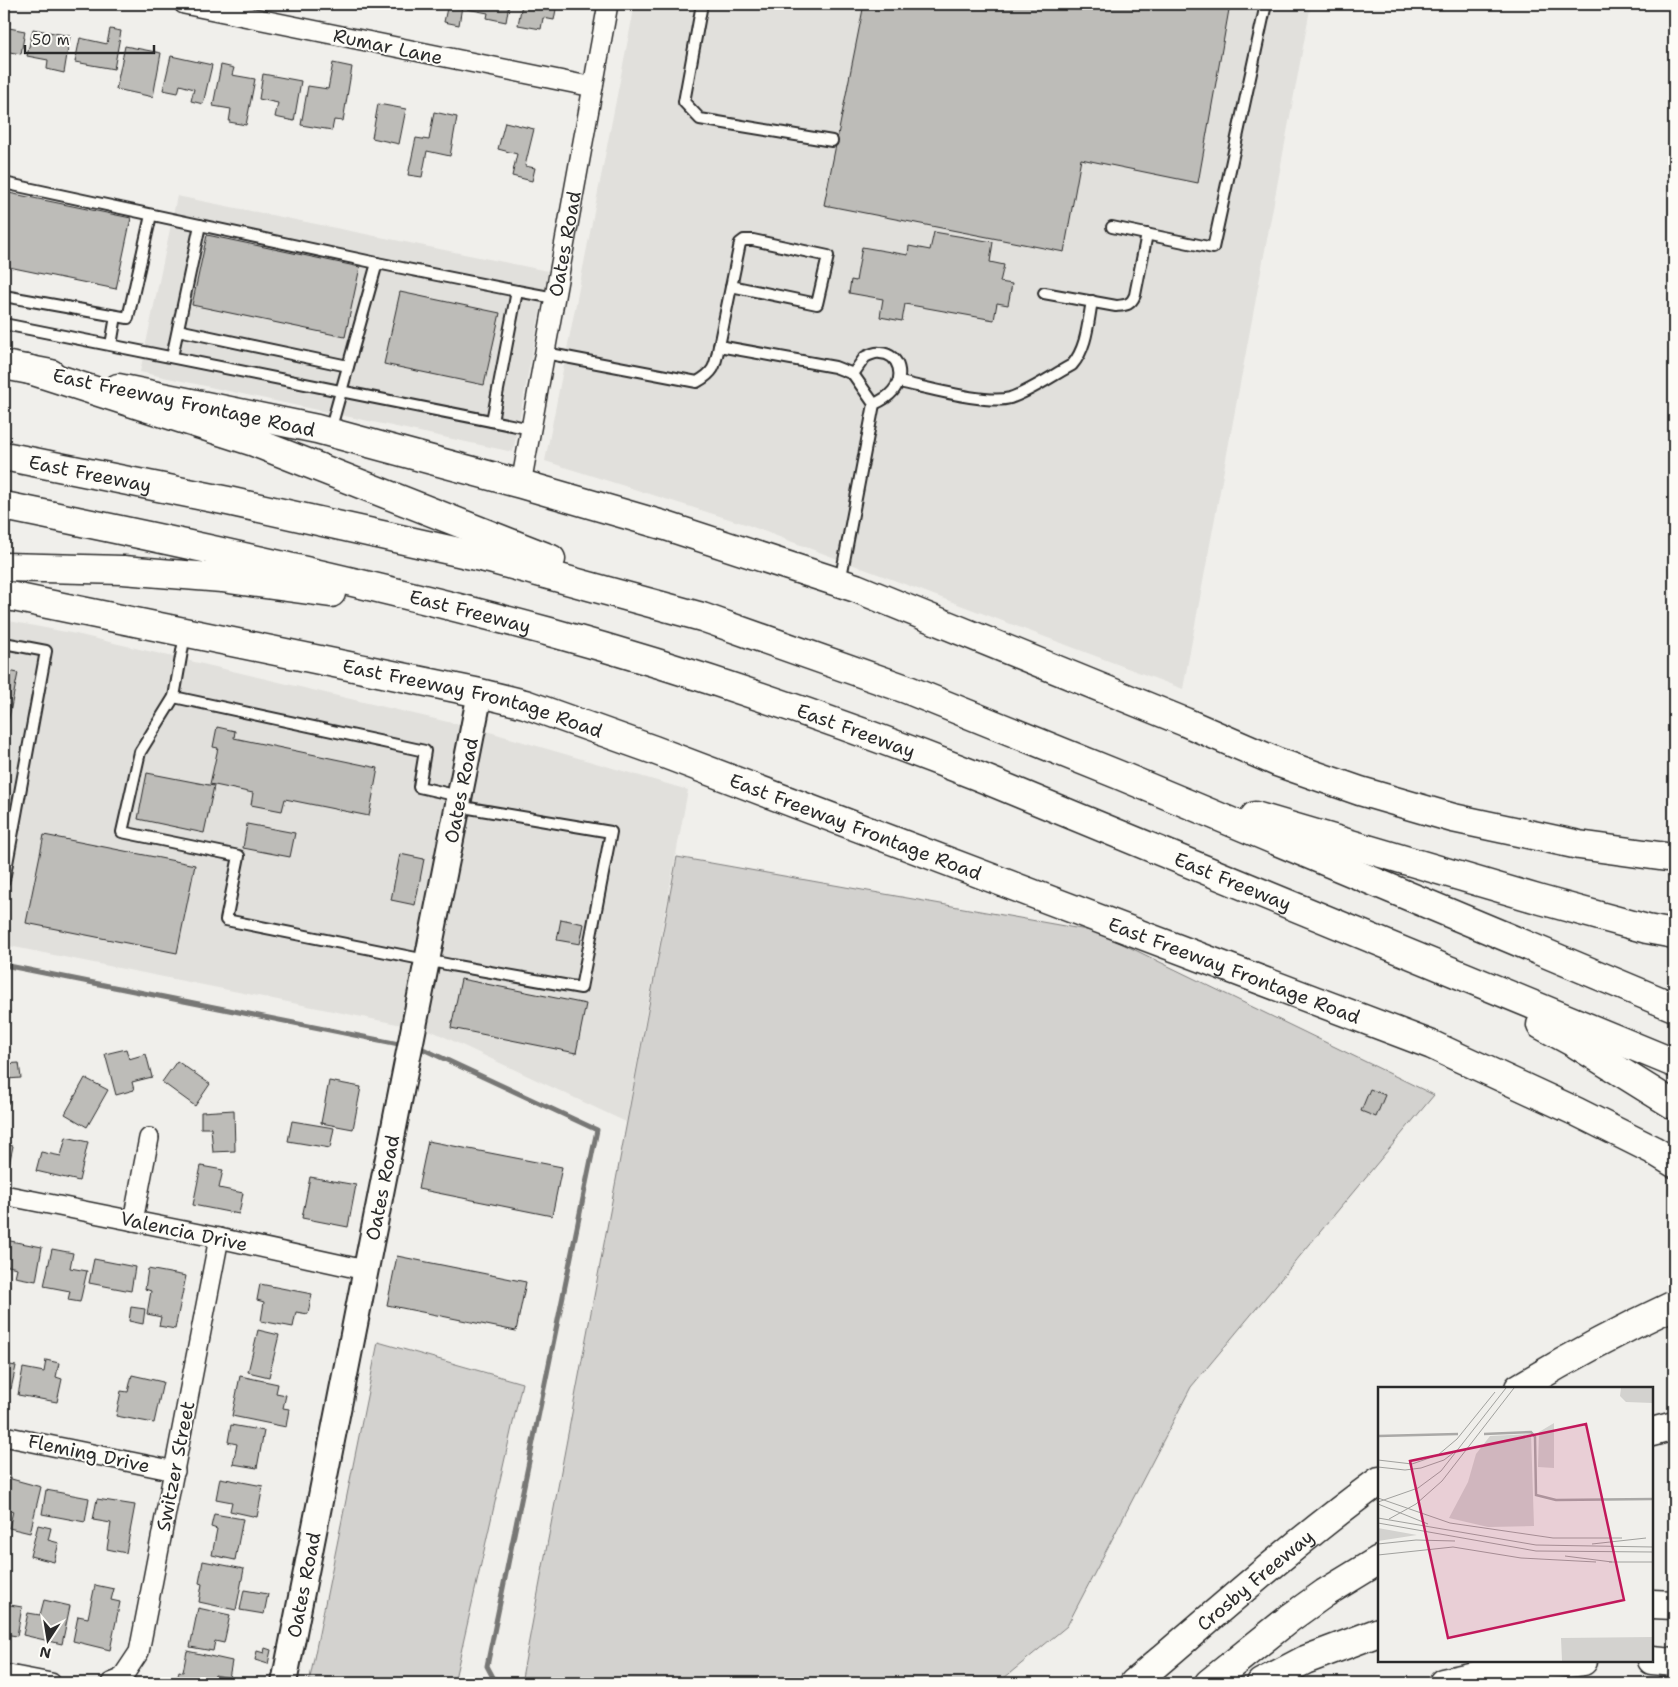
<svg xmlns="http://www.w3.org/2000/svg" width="1678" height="1687" font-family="'Shantell Sans',sans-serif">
	<rect width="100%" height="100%" fill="#f0efeb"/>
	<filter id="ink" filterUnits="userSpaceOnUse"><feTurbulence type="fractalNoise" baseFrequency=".02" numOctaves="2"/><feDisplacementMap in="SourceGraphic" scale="10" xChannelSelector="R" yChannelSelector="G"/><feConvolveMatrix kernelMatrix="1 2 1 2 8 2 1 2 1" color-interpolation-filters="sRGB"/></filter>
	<g filter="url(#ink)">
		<!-- built -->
		<g fill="#e1e0dc">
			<polygon points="635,4 1311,4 1183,689 745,524 545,461"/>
			<polygon points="177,196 548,271 513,452 140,372"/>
			<polygon points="4,620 76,634 486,731 688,790 626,1122 432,1031 4,945"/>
		</g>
		<!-- green -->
		<g fill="#d3d2cf" stroke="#7f7e7d">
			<polygon points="677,857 1098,932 1434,1095 1191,1387 1067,1626 998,1683 521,1683"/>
			<polygon points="378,1342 522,1383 454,1683 309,1683"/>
		</g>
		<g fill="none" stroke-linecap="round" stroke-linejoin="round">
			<!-- stream -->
			<g stroke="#777775" stroke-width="5">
				<polyline points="4,965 404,1045"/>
				<polyline points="417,1048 423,1049 597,1130 487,1666 496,1683"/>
			</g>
		</g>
		<!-- building -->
		<g fill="#bdbcb8" stroke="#2b2b2b">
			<polygon points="427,4 457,4 457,5 462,6 459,25 444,22 447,8"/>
			<polygon points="468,4 509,4 506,22 487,18 488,13 467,9"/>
			<polygon points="520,4 557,4 554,20 543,18 541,29 518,25 522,4"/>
			<polygon points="864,4 1230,4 1198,183 1081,159 1064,252 824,205"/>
			<polygon points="4,21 10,22 9,28 25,31 21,54 4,51"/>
			<polygon points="33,29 70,36 64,73 47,69 48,60 27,56"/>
			<polygon points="110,29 121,31 114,69 75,62 80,38 107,44"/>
			<polygon points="125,46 161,53 153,97 116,89"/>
			<polygon points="171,56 212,65 203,104 191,101 194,89 180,85 178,93 163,90"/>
			<polygon points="333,63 352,67 343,121 334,120 332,130 301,125 308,86 328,89"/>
			<polygon points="221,65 234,68 232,75 255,79 246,125 229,122 231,109 213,106"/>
			<polygon points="263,74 301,81 294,121 275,117 278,103 259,99"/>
			<polygon points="378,104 406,109 399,144 372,138"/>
			<polygon points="434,112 457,117 450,156 427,151 422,177 408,175 416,138 429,140"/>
			<polygon points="505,122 534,129 525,166 535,168 532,181 512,176 517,154 498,149"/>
			<polygon points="4,192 131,218 116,289 4,266"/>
			<polygon points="934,232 993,242 990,262 1004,265 1000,282 1012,284 1008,305 997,303 994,320 905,304 902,321 880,317 883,299 849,293 851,280 856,281 862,247 908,255 909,246 930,250"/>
			<polygon points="207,235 360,267 345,337 192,305"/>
			<polygon points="400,292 500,313 484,385 384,364"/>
			<polygon points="4,670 18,673 4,742"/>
			<polygon points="217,727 235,731 234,738 378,768 369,816 285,799 282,811 251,805 253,793 210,784 218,748 213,747"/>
			<polygon points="147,773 214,786 204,833 138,819"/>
			<polygon points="247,824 295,833 290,857 243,848"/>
			<polygon points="44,835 195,865 177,953 26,923"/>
			<polygon points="400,854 424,859 415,905 391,900"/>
			<polygon points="561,919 584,924 580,944 557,940"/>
			<polygon points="461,979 586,1004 576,1053 451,1028"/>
			<polygon points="126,1049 129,1059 146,1054 152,1077 132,1082 134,1090 116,1095 105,1054"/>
			<polygon points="177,1061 210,1084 195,1106 162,1082"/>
			<polygon points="19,1063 21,1078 7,1079 9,1103 4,1103 4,1064"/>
			<polygon points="85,1078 108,1090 87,1127 65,1114"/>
			<polygon points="329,1081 361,1087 353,1129 321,1123"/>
			<polygon points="1370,1089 1385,1095 1376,1117 1361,1111"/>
			<polygon points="234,1110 235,1151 213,1152 211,1128 201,1128 201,1112"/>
			<polygon points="292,1121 334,1128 330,1148 288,1141"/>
			<polygon points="66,1137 88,1142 79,1181 36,1171 41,1152 61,1156"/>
			<polygon points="428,1141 562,1167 552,1216 418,1189"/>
			<polygon points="4,1144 13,1146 9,1165 4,1164"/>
			<polygon points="201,1166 223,1170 219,1188 243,1193 239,1214 193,1205"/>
			<polygon points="310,1177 356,1185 348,1227 302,1218"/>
			<polygon points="5,1240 42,1247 36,1281 15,1277 17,1268 4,1265"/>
			<polygon points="52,1249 73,1253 70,1268 87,1271 80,1302 68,1300 70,1291 44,1286"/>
			<polygon points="397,1256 526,1282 516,1331 387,1305"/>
			<polygon points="94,1259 135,1267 131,1291 89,1283"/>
			<polygon points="148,1269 186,1276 175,1329 159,1326 161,1317 147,1314 151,1291 145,1289"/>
			<polygon points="260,1284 312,1294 308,1314 296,1312 293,1327 261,1321 264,1302 257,1300"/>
			<polygon points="131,1307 145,1309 143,1324 129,1321"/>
			<polygon points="258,1330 279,1335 269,1377 248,1372"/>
			<polygon points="46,1360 59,1363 56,1377 62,1379 57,1402 18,1395 23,1368 44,1372"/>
			<polygon points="4,1364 16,1366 11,1389 4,1387"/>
			<polygon points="132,1375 163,1382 154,1423 116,1416 121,1391 128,1392"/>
			<polygon points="240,1376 278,1384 276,1393 286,1395 283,1408 289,1409 286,1427 232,1416"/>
			<polygon points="231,1425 264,1431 257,1468 233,1464 237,1444 228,1442"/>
			<polygon points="4,1477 41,1487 30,1533 9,1528 13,1511 4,1508"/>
			<polygon points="220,1478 263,1486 257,1517 230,1511 232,1502 216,1499"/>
			<polygon points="46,1490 89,1498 85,1522 42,1514"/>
			<polygon points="97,1499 135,1505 126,1553 107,1549 111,1523 93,1520"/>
			<polygon points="214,1514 243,1519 235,1560 212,1555 217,1529 211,1527"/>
			<polygon points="38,1525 51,1528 48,1540 59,1543 54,1562 30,1556"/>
			<polygon points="203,1561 244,1569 236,1610 199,1602 202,1584 199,1583"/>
			<polygon points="95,1585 114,1589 111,1600 120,1602 110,1650 73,1641 78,1616 88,1618"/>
			<polygon points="244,1590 268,1594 264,1614 240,1610"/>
			<polygon points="44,1600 70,1606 62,1644 23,1635 28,1613 40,1615"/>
			<polygon points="4,1604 22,1607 17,1636 4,1634"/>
			<polygon points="198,1608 230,1615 224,1643 215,1641 213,1651 190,1647"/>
			<polygon points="265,1648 271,1650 268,1664 255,1660 257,1651 264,1653"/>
			<polygon points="187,1651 232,1661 229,1678 215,1675 213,1683 176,1683 179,1671 183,1672"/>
		</g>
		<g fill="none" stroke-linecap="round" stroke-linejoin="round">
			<defs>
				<g id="service">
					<polyline points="702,4 684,102 700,119 832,141"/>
					<polyline points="4,183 377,263"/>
					<polyline points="1112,227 1213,248 1266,4"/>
					<path d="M 1044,293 L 1116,306 C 1126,305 1131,305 1135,295 L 1147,234"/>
					<polyline points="4,296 128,318 151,215"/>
					<polyline points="4,324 531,429"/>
					<polyline points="178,330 348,366"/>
					<polyline points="111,345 116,316"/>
					<polyline points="719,346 740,243 744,240 753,240 828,256 817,304 731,286"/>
					<path d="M 545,353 L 697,382 C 715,372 715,366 719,346 L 835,367 L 853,374 L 874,404 L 840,582"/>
					<polyline points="172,357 200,225"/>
					<path d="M 853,374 L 865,357 C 869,355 876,352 880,353 C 901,354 904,378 893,391 C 888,397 881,401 874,404"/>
					<path d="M 899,382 C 925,387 987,405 1010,398 C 1031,391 1053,375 1072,365 C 1087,348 1088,322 1092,301"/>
					<polyline points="492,421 517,291 555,298"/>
					<polyline points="330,431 377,263 517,291"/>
					<polyline points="185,634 174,697 425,751 419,787 459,796"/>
					<polyline points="4,643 46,651 4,880"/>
					<polyline points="174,697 140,752 122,832 239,856 226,920 451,965 581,988 611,832 457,806"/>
				</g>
				<g id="minor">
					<polyline points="184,4 593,87"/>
					<path id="s1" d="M 521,484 L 608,4"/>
					<polyline points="4,1195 219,1238 365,1270"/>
					<polyline points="133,1221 149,1138"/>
					<polyline points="4,1436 175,1471"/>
					<polyline points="4,1674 51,1683"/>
					<polyline points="111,1683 121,1679 139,1652 219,1238"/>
				</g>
				<g id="tertiary">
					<path id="s2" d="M 284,1683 L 480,693"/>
				</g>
				<g id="secondary">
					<polyline points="4,365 51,374"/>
					<polyline points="118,388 317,429 521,484 666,526 856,588 1185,722 1277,762 1360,791 1453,818 1579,845 1674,858"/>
					<path id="s3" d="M 4,595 L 480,693 L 525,704 L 654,750 L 1432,1045 L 1577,1112 L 1653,1150 L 1674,1163"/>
					<polyline points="1652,1660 1674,1662"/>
					<polyline points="1443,1683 1493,1672 1583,1661"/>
				</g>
				<g id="motorway">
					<polyline points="27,369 254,442 551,559"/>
					<path id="s4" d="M 4,456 L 228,501 L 490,559 L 702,617 L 906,689 L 1119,775 L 1674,1007"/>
					<path id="s5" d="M 4,506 C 187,543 370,583 550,632 C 696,672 840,722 980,777 L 1674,1063"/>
					<polyline points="4,567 123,570 222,578 331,593"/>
					<polyline points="1255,816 1541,900 1647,929 1674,934"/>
					<polyline points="1541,1025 1576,1044 1674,1105"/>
					<path d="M 1519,1388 C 1570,1357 1620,1330 1674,1305"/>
					<polyline points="1652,1432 1674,1426"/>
					<polyline points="1652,1604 1674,1605"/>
					<path id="s6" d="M 1134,1683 C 1215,1614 1294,1543 1379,1481"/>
					<polyline points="1209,1683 1290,1618 1325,1593 1379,1560"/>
					<polyline points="1261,1683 1305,1660 1379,1632"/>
				</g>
			</defs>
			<!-- service casing -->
			<use href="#service" stroke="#2b2b2b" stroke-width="14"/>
			<!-- minor casing -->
			<use href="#minor" stroke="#2b2b2b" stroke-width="22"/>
			<!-- tertiary casing -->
			<use href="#tertiary" stroke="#2b2b2b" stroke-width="28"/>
			<!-- secondary casing -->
			<use href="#secondary" stroke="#2b2b2b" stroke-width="31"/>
			<!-- motorway casing -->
			<use href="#motorway" stroke="#2b2b2b" stroke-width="31"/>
			<!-- service -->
			<use href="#service" stroke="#fdfcf7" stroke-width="10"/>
			<!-- minor -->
			<use href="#minor" stroke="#fdfcf7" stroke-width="19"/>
			<!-- tertiary -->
			<use href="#tertiary" stroke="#fdfcf7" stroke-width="24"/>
			<!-- secondary -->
			<use href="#secondary" stroke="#fdfcf7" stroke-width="28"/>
			<!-- motorway -->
			<use href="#motorway" stroke="#fdfcf7" stroke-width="28"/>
		</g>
	</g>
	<g text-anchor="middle" stroke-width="4" stroke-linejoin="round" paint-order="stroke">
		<!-- street labels -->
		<g font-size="19" fill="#2b2b2b" stroke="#fdfcf7">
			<text transform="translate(388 46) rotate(12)" y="7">Rumar Lane</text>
			<text dy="7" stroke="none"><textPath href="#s1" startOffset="244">Oates Road</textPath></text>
			<text transform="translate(184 402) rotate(12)" y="7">East Freeway Frontage Road</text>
			<text dy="7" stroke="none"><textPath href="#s4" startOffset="88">East Freeway</textPath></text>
			<text dy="7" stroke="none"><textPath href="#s5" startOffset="478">East Freeway</textPath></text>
			<text dy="7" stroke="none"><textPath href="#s3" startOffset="480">East Freeway Frontage Road</textPath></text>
			<text dy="7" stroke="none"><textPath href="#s5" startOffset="882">East Freeway</textPath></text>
			<text dy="7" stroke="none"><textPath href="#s2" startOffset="910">Oates Road</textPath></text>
			<text dy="7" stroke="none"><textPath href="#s3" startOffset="885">East Freeway Frontage Road</textPath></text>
			<text dy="7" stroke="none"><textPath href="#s5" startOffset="1288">East Freeway</textPath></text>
			<text dy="7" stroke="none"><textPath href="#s3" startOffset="1290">East Freeway Frontage Road</textPath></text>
			<text dy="7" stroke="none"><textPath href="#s2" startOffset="505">Oates Road</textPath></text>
			<text transform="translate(184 1231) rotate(12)" y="7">Valencia Drive</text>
			<text transform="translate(89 1453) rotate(12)" y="7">Fleming Drive</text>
			<text transform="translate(175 1466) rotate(-79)" y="7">Switzer Street</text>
			<text dy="7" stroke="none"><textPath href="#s6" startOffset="159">Crosby Freeway</textPath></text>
			<text dy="7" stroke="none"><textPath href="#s2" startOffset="100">Oates Road</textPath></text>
		</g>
	</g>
	<!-- overview -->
	<g transform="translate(1378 1387)">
		<rect width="275" height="275" fill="#f0efeb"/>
		<path d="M 243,1 L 275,1 L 275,16 L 248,15 L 242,9 ZM 176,36 L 176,81 L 160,80 L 161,45 ZM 153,47 L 156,139 L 110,140 L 71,131 L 90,95 L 98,67 L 112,49 ZM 0,141 L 39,148 L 0,154 ZM 275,250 L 275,274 L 184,274 L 183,251 Z" fill="#d3d2cf"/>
		<path fill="none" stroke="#aaa9a7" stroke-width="2.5" d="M 106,47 L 153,45 L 157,50 L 158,108 L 178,113 L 275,112M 0,49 L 80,47"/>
		<path fill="none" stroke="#a1a19e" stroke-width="1" d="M 0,73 L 34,77 L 60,68 L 79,52 L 117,5M 0,80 L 27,83 L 43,81 L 66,73 L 79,63M 0,111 L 72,136 L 175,151 L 244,151M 0,115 L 40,101 L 63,84 L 128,1M 0,117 L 50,137M 0,131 L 158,158 L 275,160M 11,132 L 38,117 L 64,94 L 136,1M 0,136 L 158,164 L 275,165M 0,157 L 38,153 L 77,154M 214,157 L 268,151M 0,168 L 75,160 L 143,171 L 218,175M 187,169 L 234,175M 231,175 L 275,175"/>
		<path fill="#c2185b" fill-opacity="0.15" stroke="#c2185b" stroke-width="2.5" d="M 208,37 L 246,213 L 70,251 L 32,74 Z"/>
		<rect width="275" height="275" fill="none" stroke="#2b2b2b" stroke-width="2.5"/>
	</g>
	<!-- margin -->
	<rect width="1678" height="1687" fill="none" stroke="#fdfcf7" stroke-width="20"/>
	<rect x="10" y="10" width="1658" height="1667" fill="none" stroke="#2b2b2b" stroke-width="2" filter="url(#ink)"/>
	<!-- north arrow -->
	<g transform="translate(48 1640) rotate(192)" stroke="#fdfcf7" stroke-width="4" paint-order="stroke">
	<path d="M0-4L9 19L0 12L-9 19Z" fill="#2b2b2b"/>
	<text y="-8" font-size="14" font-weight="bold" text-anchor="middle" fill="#2b2b2b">N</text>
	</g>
	<!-- scale -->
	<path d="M25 45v8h129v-8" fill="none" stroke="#2b2b2b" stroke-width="2.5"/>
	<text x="32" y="45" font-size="15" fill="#2b2b2b" stroke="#fdfcf7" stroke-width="4" paint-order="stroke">50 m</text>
</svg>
